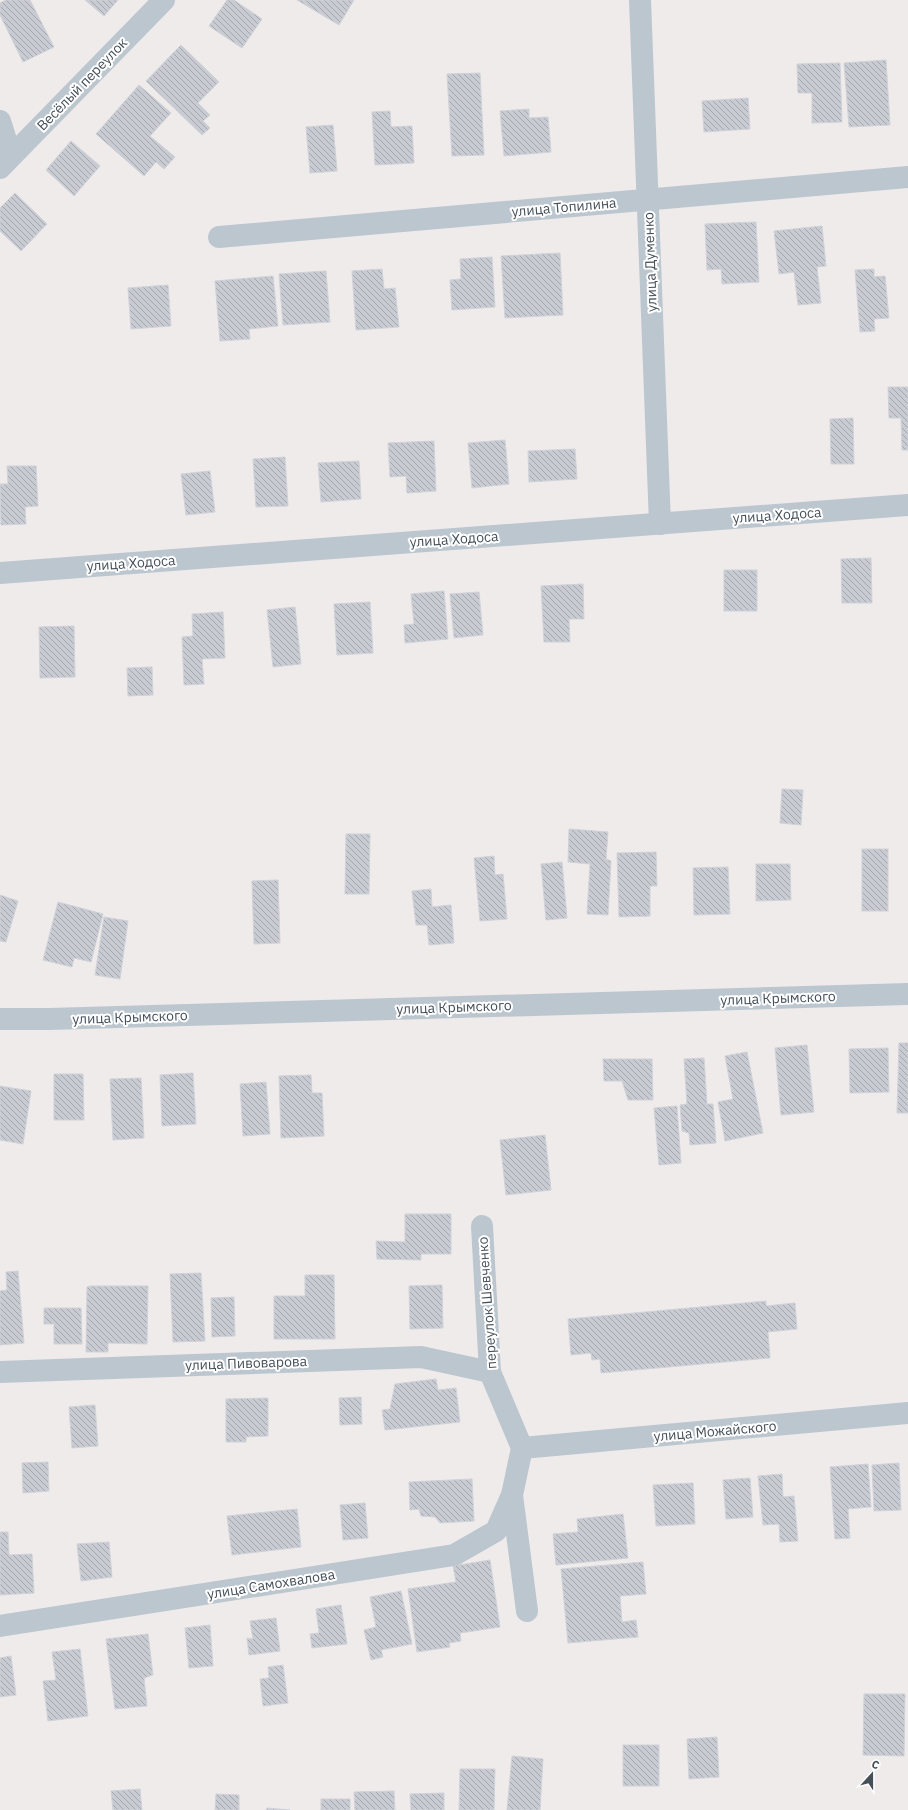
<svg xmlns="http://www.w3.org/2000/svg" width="908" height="1810" font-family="'IBM Plex Sans',sans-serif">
	<defs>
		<pattern id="building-back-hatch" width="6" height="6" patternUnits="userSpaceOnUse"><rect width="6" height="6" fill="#c8cbd1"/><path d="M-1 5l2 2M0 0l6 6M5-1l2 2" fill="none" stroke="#a4a7ad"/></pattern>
	</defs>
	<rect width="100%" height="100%" fill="#efebeb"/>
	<!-- building -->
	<g fill="url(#building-back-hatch)" stroke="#cfd2d8">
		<polygon points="6,0 30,0 54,47 23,62 0,15 0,3"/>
		<polygon points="85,0 118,0 104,16"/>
		<polygon points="227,0 234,0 262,19 242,48 209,26"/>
		<polygon points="297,0 354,0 339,25"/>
		<polygon points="181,45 219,82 198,103 210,115 203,121 210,128 202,135 146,81"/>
		<polygon points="886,60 890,125 849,127 844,63"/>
		<polygon points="840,63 842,122 812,123 812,93 798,93 797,64"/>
		<polygon points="480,73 484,155 452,156 447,74"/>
		<polygon points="139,85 171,113 150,136 175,157 164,169 156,162 144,176 96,134"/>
		<polygon points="748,98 750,129 704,132 702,101"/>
		<polygon points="529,109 529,118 548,117 551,152 504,156 500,111"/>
		<polygon points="390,111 391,127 412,126 414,163 375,165 372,112"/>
		<polygon points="333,125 337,171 310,173 306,127"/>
		<polygon points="71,141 100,166 74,196 46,170"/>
		<polygon points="15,193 47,224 21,251 0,231 0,208"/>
		<polygon points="756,222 759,282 722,284 721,269 707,270 705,224"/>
		<polygon points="822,226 826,266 817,267 821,303 798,305 794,272 779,274 774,231"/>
		<polygon points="560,253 563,315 505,318 501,256"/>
		<polygon points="492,257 495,307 452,310 450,280 461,279 460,259"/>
		<polygon points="382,269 384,289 395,288 399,327 356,330 352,271"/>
		<polygon points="874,269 874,277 885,276 889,318 874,319 875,331 860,332 855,270"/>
		<polygon points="326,271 330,322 283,325 279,274"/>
		<polygon points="273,276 278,326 249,329 250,339 220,341 215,281"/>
		<polygon points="168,285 171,326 131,329 128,288"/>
		<polygon points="888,387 908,387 908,450 902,450 901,418 889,418"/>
		<polygon points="853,418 854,464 831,464 830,419"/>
		<polygon points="505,440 509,484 472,488 468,443"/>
		<polygon points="434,441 436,491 407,493 406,476 390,477 388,443"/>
		<polygon points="575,449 577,479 529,482 528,451"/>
		<polygon points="285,457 288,506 256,507 253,459"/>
		<polygon points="359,461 361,499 321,502 318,463"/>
		<polygon points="7,466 36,466 38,506 25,507 26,524 1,525 0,484 8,484"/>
		<polygon points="210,471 215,512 186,515 181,474"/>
		<polygon points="871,558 872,603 842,603 841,559"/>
		<rect x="724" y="570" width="33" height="41"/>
		<polygon points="583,584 584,619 569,619 570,642 544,642 541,586"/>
		<polygon points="444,591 448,639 405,643 404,625 414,624 411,594"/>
		<polygon points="479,592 483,635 454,638 450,594"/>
		<polygon points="370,602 373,653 337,655 334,604"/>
		<polygon points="295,607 301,664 273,667 267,610"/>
		<polygon points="223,612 225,658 202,659 204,684 184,685 182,637 193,636 192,614"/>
		<polygon points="74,626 75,677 40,678 39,627"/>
		<polygon points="152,667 153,695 128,696 127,668"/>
		<polygon points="782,789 803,790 801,825 780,823"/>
		<polygon points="569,829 608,832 606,859 611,861 608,915 587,914 590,864 568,862"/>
		<polygon points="346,834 370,834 369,894 345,894"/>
		<rect x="862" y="849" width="26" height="62"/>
		<polygon points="656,852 657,886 650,886 650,916 619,917 617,853"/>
		<polygon points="494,856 495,875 503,874 507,919 480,921 474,858"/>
		<polygon points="562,862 567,918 546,920 541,864"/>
		<polygon points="756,864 790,864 791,900 756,901"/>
		<polygon points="728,867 730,914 694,915 693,868"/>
		<polygon points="278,880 280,943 254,944 252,881"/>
		<polygon points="431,889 432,907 451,905 454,943 429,945 427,925 416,925 412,891"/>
		<polygon points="0,895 18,901 6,942 0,941"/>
		<polygon points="58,902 103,914 91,962 74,958 72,967 43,960"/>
		<polygon points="104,917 128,921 120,979 95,975"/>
		<polygon points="899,1043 908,1043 908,1113 897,1113"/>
		<polygon points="807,1045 814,1112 781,1115 775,1048"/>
		<polygon points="888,1048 889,1092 850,1093 849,1049"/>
		<polygon points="747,1052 763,1133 725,1141 718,1102 733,1099 725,1056"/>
		<polygon points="704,1058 707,1104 713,1104 716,1143 690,1145 689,1133 682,1131 680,1105 687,1104 684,1059"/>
		<polygon points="603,1059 652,1059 653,1100 628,1100 622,1081 604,1081"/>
		<polygon points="193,1073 196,1124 162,1126 160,1075"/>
		<polygon points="54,1074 83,1074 84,1120 54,1120"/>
		<polygon points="311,1075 312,1093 322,1093 324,1136 281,1138 279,1076"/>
		<polygon points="141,1078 144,1138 113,1140 110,1079"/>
		<polygon points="266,1082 270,1134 243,1136 240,1084"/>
		<polygon points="0,1086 31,1091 23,1144 0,1140"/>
		<polygon points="677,1106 681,1163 659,1165 654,1108"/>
		<polygon points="545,1135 551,1190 506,1195 500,1140"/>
		<polygon points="405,1214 451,1214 451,1254 421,1254 421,1260 377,1259 376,1241 405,1242"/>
		<polygon points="18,1271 24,1343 0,1345 0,1291 7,1290 6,1272"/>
		<polygon points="201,1273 205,1341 173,1342 170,1274"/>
		<polygon points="305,1275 334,1275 335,1339 274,1339 274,1296 305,1296"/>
		<polygon points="442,1285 443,1328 410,1329 409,1286"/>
		<polygon points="91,1286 148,1286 147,1344 108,1343 108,1352 86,1352 87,1287"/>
		<polygon points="234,1297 235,1336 212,1337 211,1298"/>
		<polygon points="766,1301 766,1306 795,1303 797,1329 768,1332 770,1358 601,1373 600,1359 592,1360 591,1353 571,1355 568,1319"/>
		<polygon points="44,1308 81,1308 82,1344 54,1344 54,1324 44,1324"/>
		<polygon points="436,1379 438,1390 456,1388 460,1422 385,1430 382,1410 390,1409 395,1384"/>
		<polygon points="361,1397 362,1424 340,1425 339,1398"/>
		<polygon points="268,1398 268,1436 246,1437 246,1442 226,1442 226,1399"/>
		<polygon points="95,1405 98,1446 72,1448 69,1407"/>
		<polygon points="48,1462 49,1491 23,1493 22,1463"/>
		<polygon points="899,1463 901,1510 874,1511 872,1465"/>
		<polygon points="868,1464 871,1507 848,1509 850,1538 835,1539 830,1467"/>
		<polygon points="782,1474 783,1497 794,1496 798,1541 780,1542 779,1524 763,1525 758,1476"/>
		<polygon points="750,1478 753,1517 726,1519 723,1480"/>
		<polygon points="472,1479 474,1521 440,1523 435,1517 421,1516 419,1509 410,1510 409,1482"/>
		<polygon points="693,1483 695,1524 656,1526 653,1485"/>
		<polygon points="365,1503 368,1538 343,1540 340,1505"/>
		<polygon points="297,1509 301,1547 232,1555 227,1516"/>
		<polygon points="623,1514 628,1558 556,1565 553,1534 578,1532 577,1519"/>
		<polygon points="0,1532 8,1532 9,1555 32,1554 34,1593 0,1595"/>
		<polygon points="109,1542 112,1577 81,1581 77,1544"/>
		<polygon points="490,1560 500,1627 460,1633 461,1641 449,1643 450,1647 417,1652 408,1589 456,1582 453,1566"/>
		<polygon points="643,1562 646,1594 620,1596 622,1622 636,1620 638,1637 568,1643 561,1569"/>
		<polygon points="401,1591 412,1644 381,1650 383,1657 371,1660 364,1630 376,1627 370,1597"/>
		<polygon points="341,1605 347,1644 312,1648 310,1634 319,1633 316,1609"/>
		<polygon points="276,1618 280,1651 249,1655 247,1638 253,1639 250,1621"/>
		<polygon points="210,1625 213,1666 189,1668 185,1628"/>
		<polygon points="148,1634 153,1675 144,1678 147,1706 115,1709 106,1639"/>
		<polygon points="80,1649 88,1716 48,1721 43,1681 56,1680 52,1652"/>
		<polygon points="11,1656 16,1695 0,1697 0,1658"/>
		<polygon points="283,1665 288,1703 263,1706 260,1679 269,1678 268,1667"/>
		<polygon points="864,1694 905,1694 904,1756 863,1755"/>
		<polygon points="717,1737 719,1777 689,1779 687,1739"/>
		<rect x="623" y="1745" width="36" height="41"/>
		<polygon points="512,1756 543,1759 540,1810 507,1810"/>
		<polygon points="460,1769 495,1769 494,1810 459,1810"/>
		<polygon points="140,1789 142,1810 113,1810 111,1791"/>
		<polygon points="394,1791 395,1810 355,1810 354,1792"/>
		<polygon points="444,1793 444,1810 411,1810 410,1794"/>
		<polygon points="216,1794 239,1795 239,1810 215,1810"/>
		<rect x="321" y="1799" width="29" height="11"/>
		<polygon points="267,1808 290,1810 266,1810"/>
	</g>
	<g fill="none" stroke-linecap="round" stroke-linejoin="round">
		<!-- street -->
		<g stroke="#bcc6cf" stroke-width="22">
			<polyline points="640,0 660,524"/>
			<polyline points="0,121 11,156"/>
			<polyline points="0,168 164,0"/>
			<polyline points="219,237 908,177"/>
			<polyline points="0,573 908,505"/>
			<polyline points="0,1019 49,1019 908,994"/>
			<polyline points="482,1226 490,1372 522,1448 512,1495 527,1611"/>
			<polyline points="0,1372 421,1357 490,1372"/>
			<polyline points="522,1448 908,1413"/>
			<polyline points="0,1626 454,1555 496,1531 512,1495"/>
		</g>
	</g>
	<g text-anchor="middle" stroke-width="4" stroke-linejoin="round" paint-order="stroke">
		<!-- street labels -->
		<g font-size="14" fill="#444f59" stroke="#fff">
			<text transform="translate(82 84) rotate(-46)" y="5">Весёлый переулок</text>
			<text transform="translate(564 207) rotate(-5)" y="5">улица Топилина</text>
			<text transform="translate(650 262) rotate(-92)" y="5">улица Думенко</text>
			<text transform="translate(777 515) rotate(-4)" y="5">улица Ходоса</text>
			<text transform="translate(454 539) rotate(-4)" y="5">улица Ходоса</text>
			<text transform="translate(131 563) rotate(-4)" y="5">улица Ходоса</text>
			<text transform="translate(778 998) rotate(-2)" y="5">улица Крымского</text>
			<text transform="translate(454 1007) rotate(-2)" y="5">улица Крымского</text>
			<text transform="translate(130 1017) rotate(-2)" y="5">улица Крымского</text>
			<text transform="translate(487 1303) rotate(-94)" y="5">переулок Шевченко</text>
			<text transform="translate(246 1363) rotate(-2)" y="5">улица Пивоварова</text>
			<text transform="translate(715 1431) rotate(-5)" y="5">улица Можайского</text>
			<text transform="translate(271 1584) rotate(-9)" y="5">улица Самохвалова</text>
		</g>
	</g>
	<!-- north arrow -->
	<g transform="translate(872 1774) rotate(21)" stroke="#ffffff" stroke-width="3" paint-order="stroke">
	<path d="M0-3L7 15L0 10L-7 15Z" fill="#444f59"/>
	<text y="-6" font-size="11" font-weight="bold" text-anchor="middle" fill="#444f59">С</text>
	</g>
</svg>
